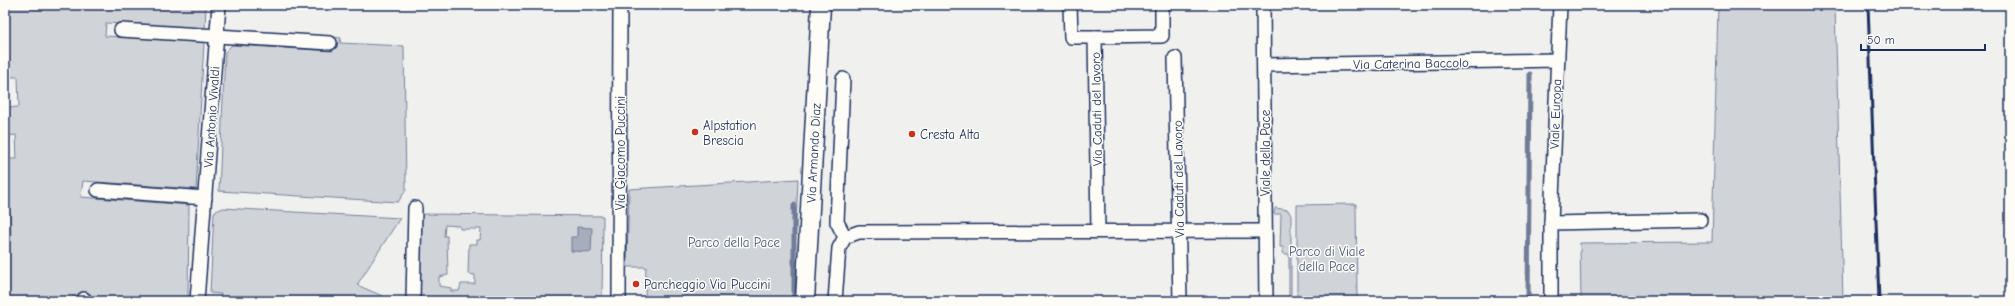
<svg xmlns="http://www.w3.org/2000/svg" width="2015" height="306" font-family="'Comic Neue',sans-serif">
	<rect width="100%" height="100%" fill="#f0f0ee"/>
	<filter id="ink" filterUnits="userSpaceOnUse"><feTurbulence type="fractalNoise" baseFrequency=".025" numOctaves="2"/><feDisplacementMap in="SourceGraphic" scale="8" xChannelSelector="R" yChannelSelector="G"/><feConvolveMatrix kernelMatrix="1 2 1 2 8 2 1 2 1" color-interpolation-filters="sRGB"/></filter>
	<g filter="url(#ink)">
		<!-- green -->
		<g fill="#d0d3d8" stroke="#76819b" fill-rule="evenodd">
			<polygon points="5,5 206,5 205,29 106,23 105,36 204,42 196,189 83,181 81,197 189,205 188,301 142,301 73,296 72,301 5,301 5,236 11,236 10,213 5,213 5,187 8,186 7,159 17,159 16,135 5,136 5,108 19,107 18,77 8,77 7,55 5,55"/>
			<polygon points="1718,5 1835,5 1843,301 1581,301 1580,243 1712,242"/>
			<polygon points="334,37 341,38 340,43 404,46 406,190 398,202 219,191 225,52 232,45 333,51"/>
			<polygon points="798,179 793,301 645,301 646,267 627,267 629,189"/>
			<polygon points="1356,204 1357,301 1297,301 1297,205"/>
			<polygon points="223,208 400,218 357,285 394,301 221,301 221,294 210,293 214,212"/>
			<polygon points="1275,208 1288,210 1291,215 1291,301 1289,301 1289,254 1283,254 1283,247 1280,247 1281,214 1274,214"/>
			<path d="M 421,214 L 603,216 L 602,301 L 420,301 ZM 445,225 L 460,226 L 460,229 L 481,229 L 480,240 L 477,240 L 477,244 L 469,244 L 468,274 L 475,275 L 475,284 L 461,284 L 459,291 L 451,291 L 451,288 L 439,286 L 439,277 L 448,275 L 447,236 L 444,236 Z"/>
		</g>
		<!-- water -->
		<polygon fill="#a7adbd" stroke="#6f7b97" points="577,227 592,228 591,252 571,251 571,237 577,237"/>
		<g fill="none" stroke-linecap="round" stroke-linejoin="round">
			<!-- stream -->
			<g stroke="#6f7b97" stroke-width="5">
				<polyline points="794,301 794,205"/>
				<polyline points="1528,301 1530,74"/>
			</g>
			<defs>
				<g id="minor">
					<polyline points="1070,5 1071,37 1095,37"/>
					<polyline points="1263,5 1266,301"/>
					<polyline points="121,30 330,43"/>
					<polyline points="1175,58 1180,301"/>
					<polyline points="1264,65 1557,60"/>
					<polyline points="843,79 837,222 845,237"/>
					<polyline points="98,190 205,198"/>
					<polyline points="1551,223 1700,220"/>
					<polyline points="1098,231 1095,37 1162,36 1162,5"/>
					<polyline points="84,301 84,299"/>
					<polyline points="197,301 219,5"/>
					<polyline points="413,301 415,208"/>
					<polyline points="619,301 620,5"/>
					<polyline points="835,301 839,248 845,237 859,232 1265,231"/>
					<polyline points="1551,301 1551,223 1560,5"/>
				</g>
				<polyline id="secondary" points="805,301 821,5"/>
			</defs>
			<!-- minor casing -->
			<use href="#minor" stroke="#1b2f5e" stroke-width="16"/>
			<!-- secondary casing -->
			<use href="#secondary" stroke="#1b2f5e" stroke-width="21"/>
			<!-- minor -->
			<use href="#minor" stroke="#fdfcf7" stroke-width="13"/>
			<!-- secondary -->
			<use href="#secondary" stroke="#fdfcf7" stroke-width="18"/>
			<!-- rail -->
			<polyline stroke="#1b2f5e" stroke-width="3" points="1868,5 1879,301"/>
		</g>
	</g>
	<!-- markers -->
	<g fill="#c8321e" stroke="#fdfcf7" stroke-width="1.5">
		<circle cx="695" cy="132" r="4"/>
		<circle cx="912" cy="134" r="4"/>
		<circle cx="636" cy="284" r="4"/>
	</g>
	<g text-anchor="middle" stroke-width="3" stroke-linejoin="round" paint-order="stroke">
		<!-- street labels -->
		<g font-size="13" fill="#1b2f5e" stroke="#fdfcf7">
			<text transform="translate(1411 63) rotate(-1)" y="5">Via Caterina Baccolo</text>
			<text transform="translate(1096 109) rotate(-91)" y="5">Via Caduti del lavoro</text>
			<text transform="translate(1555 114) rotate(-88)" y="5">Viale Europa</text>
			<text transform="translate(211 117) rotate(-86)" y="5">Via Antonio Vivaldi</text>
			<text transform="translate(620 153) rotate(-90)" y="5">Via Giacomo Puccini</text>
			<text transform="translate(813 153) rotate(-87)" y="5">Via Armando Diaz</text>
			<text transform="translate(1265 153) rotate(-90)" y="5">Viale della Pace</text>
			<text transform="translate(1178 179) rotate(-91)" y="5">Via Caduti del Lavoro</text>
		</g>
		<!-- poi labels -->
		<g font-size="13" fill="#1b2f5e" stroke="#fdfcf7" text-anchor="start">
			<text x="703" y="130">Alpstation<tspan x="703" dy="15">Brescia</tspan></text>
			<text x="920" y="139">Cresta Alta</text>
			<text x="644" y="289">Parcheggio Via Puccini</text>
		</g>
		<!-- park labels -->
		<g font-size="13" fill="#48587c" stroke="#fdfcf7">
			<text x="734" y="247">Parco della Pace</text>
			<text x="1327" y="256">Parco di Viale<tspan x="1327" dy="15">della Pace</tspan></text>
		</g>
	</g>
	<!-- margin -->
	<rect width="2015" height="306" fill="none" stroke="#fdfcf7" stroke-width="20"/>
	<rect x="10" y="10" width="1995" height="286" fill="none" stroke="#1b2f5e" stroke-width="1.5" filter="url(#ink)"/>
	<!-- scale -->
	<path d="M1861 44v6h124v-6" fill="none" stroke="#1b2f5e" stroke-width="2"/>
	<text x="1867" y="44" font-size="12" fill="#1b2f5e" stroke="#fdfcf7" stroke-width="3" paint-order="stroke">50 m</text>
</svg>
